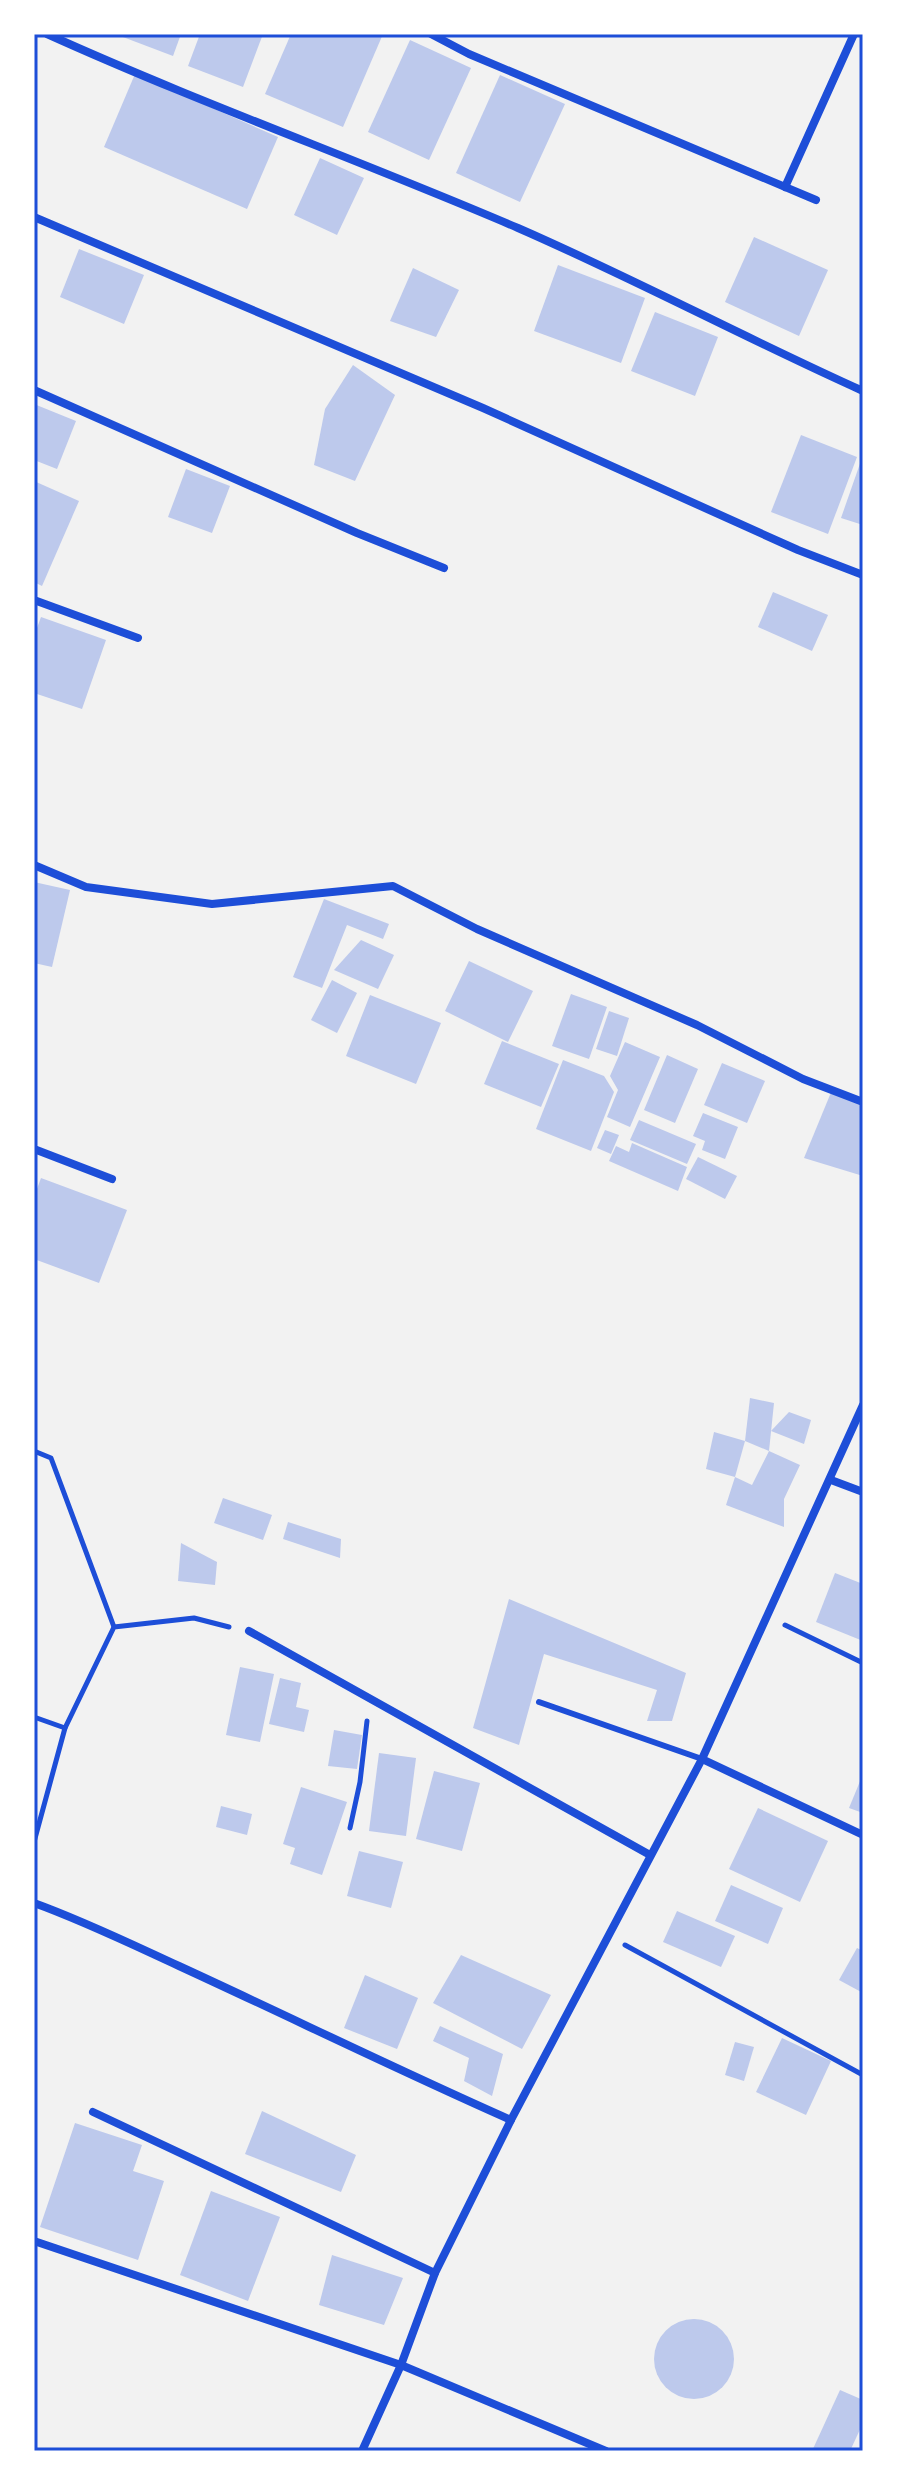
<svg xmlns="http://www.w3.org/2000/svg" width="897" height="2485" font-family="Quicksand,sans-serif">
	<rect width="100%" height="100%" fill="#f2f2f2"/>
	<!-- building -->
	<g fill="#bdc9ec">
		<polygon points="115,34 181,34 173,56"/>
		<polygon points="200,34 263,34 243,87 188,66"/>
		<polygon points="291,34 383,34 343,127 265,94"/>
		<polygon points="410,40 471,68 429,160 368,132"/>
		<polygon points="135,74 278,137 247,209 104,147"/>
		<polygon points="500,75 565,104 520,202 456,173"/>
		<polygon points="320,158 364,178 337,235 294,215"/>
		<polygon points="754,237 828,270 799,336 725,302"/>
		<polygon points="79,249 144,275 124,324 60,297"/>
		<polygon points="558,265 645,298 621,363 534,331"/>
		<polygon points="413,268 459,290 436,337 390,321"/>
		<polygon points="655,312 718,337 695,396 631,371"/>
		<polygon points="353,365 395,395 355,481 314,465 325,409"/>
		<polygon points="34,404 76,421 57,469 34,460"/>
		<polygon points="801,435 857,457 828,534 771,512"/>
		<polygon points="863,455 863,525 841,518"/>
		<polygon points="186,469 230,486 212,533 168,517"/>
		<polygon points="34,481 79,501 42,586 34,582"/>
		<polygon points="773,592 828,615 812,651 758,627"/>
		<polygon points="41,617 106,640 82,709 34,693 34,636"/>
		<polygon points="34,882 70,890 52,967 34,963"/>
		<polygon points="324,899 389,924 383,939 347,925 322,988 293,977"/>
		<polygon points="361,940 394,955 378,989 334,970"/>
		<polygon points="469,961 533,991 508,1042 445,1011"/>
		<polygon points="332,980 357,993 337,1033 311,1020"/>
		<polygon points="571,994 607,1007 589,1059 552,1046"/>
		<polygon points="370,995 441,1023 416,1084 346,1056"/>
		<polygon points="609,1011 629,1018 617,1056 596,1049"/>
		<polygon points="502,1041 559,1064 541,1107 484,1084"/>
		<polygon points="625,1042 660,1057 630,1127 607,1117 618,1090 610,1076"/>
		<polygon points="667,1055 698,1069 675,1123 644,1110"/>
		<polygon points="563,1060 604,1076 614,1092 591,1151 536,1129"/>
		<polygon points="722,1063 765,1081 747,1123 704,1105"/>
		<polygon points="832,1090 863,1102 863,1176 804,1158"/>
		<polygon points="703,1113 738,1127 725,1159 702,1150 705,1141 693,1136"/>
		<polygon points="639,1120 696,1144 687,1164 630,1140"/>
		<polygon points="605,1130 619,1135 611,1154 597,1148"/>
		<polygon points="632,1143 687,1167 678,1191 609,1161 616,1146 629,1152"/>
		<polygon points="698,1157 737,1176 725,1199 686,1179"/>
		<polygon points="41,1178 127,1210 99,1283 34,1259 34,1197"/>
		<polygon points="750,1398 774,1403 769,1451 745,1441"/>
		<polygon points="789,1412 811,1420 804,1444 771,1431"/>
		<polygon points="714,1432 745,1441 735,1477 706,1469"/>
		<polygon points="769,1451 800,1465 784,1499 784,1527 726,1505 735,1477 752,1485"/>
		<polygon points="223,1498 272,1515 263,1540 214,1523"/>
		<polygon points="288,1522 341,1539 340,1558 283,1539"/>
		<polygon points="181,1543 217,1562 215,1585 178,1581"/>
		<polygon points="835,1573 863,1584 863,1641 816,1622"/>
		<polygon points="509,1599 686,1673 672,1721 647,1721 657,1690 544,1654 519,1745 473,1728"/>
		<polygon points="240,1667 274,1674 260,1742 226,1735"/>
		<polygon points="280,1678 301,1683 296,1707 309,1710 304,1732 269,1724"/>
		<polygon points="334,1730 362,1735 357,1769 328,1766"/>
		<polygon points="379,1753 416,1758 406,1836 369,1831"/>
		<polygon points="434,1771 480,1783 462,1851 416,1839"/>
		<polygon points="863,1774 863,1813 849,1808"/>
		<polygon points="301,1787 347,1802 322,1875 290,1864 295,1848 283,1844"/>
		<polygon points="221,1806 252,1814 247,1835 216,1827"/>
		<polygon points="758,1808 828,1841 800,1902 729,1869"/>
		<polygon points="359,1851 403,1862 391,1908 347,1896"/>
		<polygon points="731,1885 783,1908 768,1944 715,1921"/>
		<polygon points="677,1911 735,1936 721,1967 663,1942"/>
		<polygon points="857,1948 863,1951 863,1993 839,1980"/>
		<polygon points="461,1955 551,1995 522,2049 433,2003"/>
		<polygon points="365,1975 418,1998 397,2049 344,2028"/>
		<polygon points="440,2026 503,2054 492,2096 464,2081 469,2058 433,2041"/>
		<polygon points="782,2038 831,2061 806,2115 756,2092"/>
		<polygon points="735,2042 754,2047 744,2081 725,2075"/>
		<polygon points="262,2111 356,2155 341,2192 245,2154"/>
		<polygon points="75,2123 142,2145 133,2171 164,2181 138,2260 40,2227"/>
		<polygon points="211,2191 280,2217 248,2301 180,2275"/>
		<polygon points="332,2255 403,2278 384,2325 319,2305"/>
		<circle cx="694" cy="2359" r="40"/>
		<polygon points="840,2390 863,2400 863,2423 850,2451 812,2451"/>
	</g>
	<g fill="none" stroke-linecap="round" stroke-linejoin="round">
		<!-- path -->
		<g stroke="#1d4ed8" stroke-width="5">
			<polyline points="34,1451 51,1458 114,1627"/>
			<polyline points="785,1625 863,1663"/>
			<polyline points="34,1717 65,1728"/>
			<polyline points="350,1828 360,1782 367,1721"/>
			<polyline points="34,1842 65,1728 114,1627 194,1618 229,1627"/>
			<polyline points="625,1945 863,2075"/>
		</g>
		<!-- service -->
		<polyline stroke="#1d4ed8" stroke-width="6" points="539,1702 702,1759"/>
		<!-- minor -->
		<g stroke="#1d4ed8" stroke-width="8">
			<path d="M 47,34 C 202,104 362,161 518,228 C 635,279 747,339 863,391"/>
			<polyline points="431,34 469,54 816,200"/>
			<polyline points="785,187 854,34"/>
			<polyline points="34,217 483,408 798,550 863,575"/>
			<polyline points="34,390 357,533 444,568"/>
			<polyline points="34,600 138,638"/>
			<polyline points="34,865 86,887 212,904 393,886 477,929 697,1025 803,1079 863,1102"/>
			<polyline points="34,1149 112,1179"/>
			<polyline points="831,1480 863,1492"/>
			<polyline points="249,1631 650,1855"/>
			<polyline points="702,1759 863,1835"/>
			<path d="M 34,1903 C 84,1921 131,1944 179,1966 C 290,2017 400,2071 511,2120"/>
			<polyline points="93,2112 435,2273"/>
			<polyline points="34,2241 401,2365 606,2451"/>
			<polyline points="362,2451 401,2365 435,2273 511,2120 702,1759 863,1405"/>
		</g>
	</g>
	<!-- border -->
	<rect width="897" height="2485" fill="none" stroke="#ffffff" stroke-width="72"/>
	<rect x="36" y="36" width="825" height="2413" fill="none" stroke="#1d4ed8" stroke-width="3"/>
</svg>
